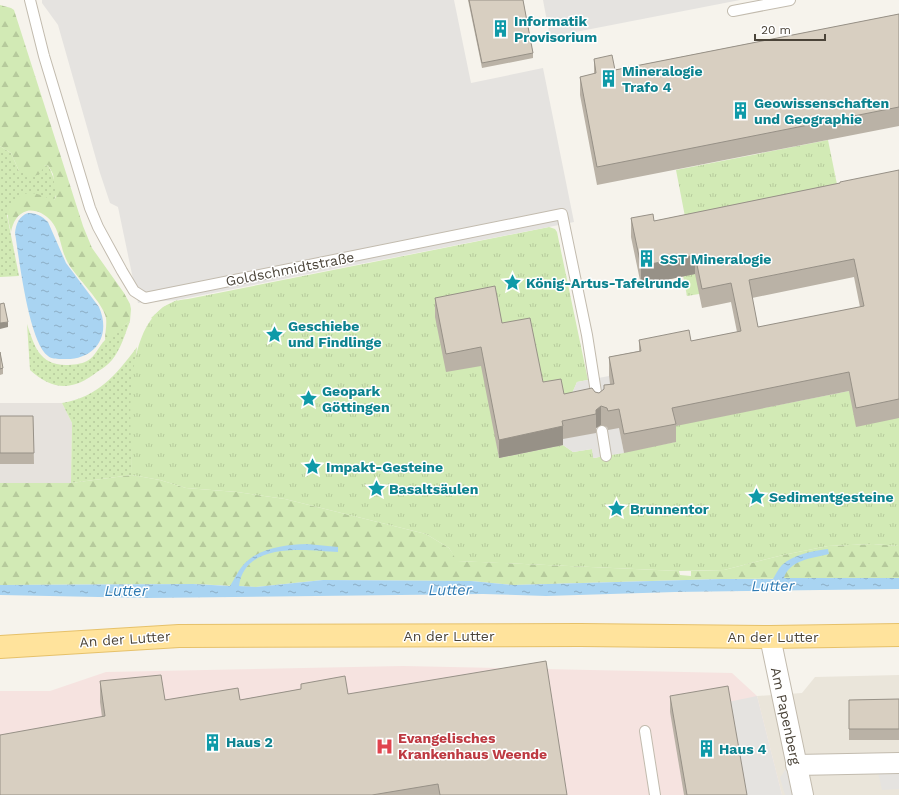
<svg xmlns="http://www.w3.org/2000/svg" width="899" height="795" font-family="'Work Sans',sans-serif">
	<defs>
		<pattern id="grass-dots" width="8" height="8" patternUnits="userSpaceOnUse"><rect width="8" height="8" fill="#d2eab5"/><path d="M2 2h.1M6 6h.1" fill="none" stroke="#b6ca9c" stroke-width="1.8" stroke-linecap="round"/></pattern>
		<pattern id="forest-firs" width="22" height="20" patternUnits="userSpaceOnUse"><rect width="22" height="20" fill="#d2eab5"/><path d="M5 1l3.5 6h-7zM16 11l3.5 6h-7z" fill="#b6ca9c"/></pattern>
		<pattern id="park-tufts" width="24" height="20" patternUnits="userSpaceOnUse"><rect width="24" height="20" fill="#d2eab5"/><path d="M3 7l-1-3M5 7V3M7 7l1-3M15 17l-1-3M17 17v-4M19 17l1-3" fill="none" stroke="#b6ca9c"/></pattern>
		<pattern id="water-ripples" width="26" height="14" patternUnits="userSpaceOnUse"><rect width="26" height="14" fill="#a9d4f2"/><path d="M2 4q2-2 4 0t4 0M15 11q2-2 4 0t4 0" fill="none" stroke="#8caec5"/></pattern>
	</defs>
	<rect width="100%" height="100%" fill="#f6f3ec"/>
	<!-- residential -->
	<polygon fill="#eae5da" points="899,675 899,795 782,795 757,696 802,693 815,677"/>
	<!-- industrial -->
	<polygon fill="#e6e2dd" points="0,403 62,403 72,423 71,483 0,483"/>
	<!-- medical -->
	<polygon fill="#f6e3e0" points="403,666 732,673 757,696 782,795 0,795 0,691 50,691 106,672"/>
	<!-- grass -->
	<g fill="url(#grass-dots)">
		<path d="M 0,146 L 11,153 L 19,171 L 48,165 C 52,173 60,192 54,200 L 7,215 L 19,276 L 0,277 Z"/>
		<path d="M 177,300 L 184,310 L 221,335 L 221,344 L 215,355 L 238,381 L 237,394 L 239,402 L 244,408 L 246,435 L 223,450 L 207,455 L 186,455 L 167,448 L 151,437 L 138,414 L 131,391 L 132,475 L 71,483 L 72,423 L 62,403 C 98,397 116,375 137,347 L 135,365 L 146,351 L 165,347 C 177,332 164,324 151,318 L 163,307 Z"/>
		<path d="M 130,321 C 125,334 121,349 112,360 C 108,365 102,369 97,372 C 73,391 53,391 30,370 L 27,324 C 34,345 39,365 66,365 C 72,365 82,364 87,361 C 95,357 99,346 105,340 C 112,332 122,327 130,321 Z"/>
	</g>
	<!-- forest -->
	<g fill="url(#forest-firs)">
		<path d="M 0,5 L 11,8 L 14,10 L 83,226 L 92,248 L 124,293 L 130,304 L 131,309 L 130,321 L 105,340 C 105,333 107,325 106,318 C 104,304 76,277 68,263 C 58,245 62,224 41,213 C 37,211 31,210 27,211 C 17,214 13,222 11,232 C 10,227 8,221 8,216 C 7,211 11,205 14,201 C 27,188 37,193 52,200 L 54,200 L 56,197 L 53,174 L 48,165 L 44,166 L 40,174 L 31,177 L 19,171 L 11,153 L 0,146 Z"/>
		<polygon points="132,475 160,480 186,488 237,492 285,499 426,534 449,548 458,561 679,571 680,575 691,576 691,571 724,570 783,555 828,546 873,544 899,546 899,578 721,579 514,585 471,581 323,580 256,587 193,584 0,585 0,483 71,483"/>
	</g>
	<!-- park -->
	<g fill="url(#park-tufts)">
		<polygon points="828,140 841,204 699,294 687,296 674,230 687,227 676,170"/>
		<path d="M 549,227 L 555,229 L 557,232 L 588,380 L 577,382 L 564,412 L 485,364 L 499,458 L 563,445 L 573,452 L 592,449 L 594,458 L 675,442 L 672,426 L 849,391 L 899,418 L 899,546 L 873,544 L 828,546 L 783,555 L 724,570 L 679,571 L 457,561 L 449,548 L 426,534 L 285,499 L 237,492 L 186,488 L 160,480 L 132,475 C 131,427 118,304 188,299 Z"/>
	</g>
	<!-- parking -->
	<g fill="#e5e3e0">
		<polygon points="42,0 454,0 471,83 543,68 574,222 177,300 138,303 118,207 110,203 100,173 58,25 42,3"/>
		<polygon points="543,0 740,0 550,37"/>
		<polygon points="609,376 624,453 593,458 592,449 573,452 563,445 557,413 564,412 577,382"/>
		<polygon points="757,696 782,795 744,795 728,702"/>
		<polygon points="787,767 794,795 785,795 780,778"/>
		<polygon points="878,772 899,772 899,789 882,790"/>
	</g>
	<!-- water -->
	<g fill="url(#water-ripples)">
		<path d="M 28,213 C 36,213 42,216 48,222 L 66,263 L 99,307 C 112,337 94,361 63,359 C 58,359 51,359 48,356 C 29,343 19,258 15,233 C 16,224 19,216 28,213 Z"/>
		<path d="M 307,544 L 338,547 L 338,552 C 306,550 245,541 239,586 L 256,587 L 323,580 L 471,581 L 514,585 L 721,579 L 773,579 C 776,574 778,569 782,565 C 794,554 813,551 828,549 L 829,554 C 813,558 789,560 784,578 L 899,578 L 899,589 L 675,592 L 546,596 L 483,594 L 148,598 L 0,595 L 0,585 L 193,584 L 230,586 C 235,578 239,569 245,563 C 261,547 286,545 307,544 Z"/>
	</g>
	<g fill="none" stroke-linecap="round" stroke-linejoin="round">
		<defs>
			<g id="service">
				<polyline points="30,0 44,56 90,208 98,227 122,271 134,291 145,298 562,214 587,335 598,405"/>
				<polyline points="733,11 790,0"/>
				<polyline points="602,431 606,456"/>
				<polyline points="645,731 655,795"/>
			</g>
			<g id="minor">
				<polyline points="770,637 803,795"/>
				<polyline points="796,765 899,763"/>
			</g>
			<polyline id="primary" points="0,647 179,636 580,635 770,637 899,635"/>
		</defs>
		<!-- service casing -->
		<use href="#service" stroke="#c2bbae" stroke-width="12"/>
		<!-- minor casing -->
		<use href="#minor" stroke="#c2bbae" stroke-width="22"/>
		<!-- primary casing -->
		<use href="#primary" stroke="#e6c16a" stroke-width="24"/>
		<!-- service -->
		<use href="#service" stroke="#fff" stroke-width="10"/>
		<!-- minor -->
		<use href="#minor" stroke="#fff" stroke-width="20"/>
		<!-- primary -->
		<use href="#primary" stroke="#ffe39c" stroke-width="22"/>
	</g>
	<!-- wall -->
	<g fill="#bab2a6" fill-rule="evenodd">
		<polygon points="468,0 523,0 533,53 533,58 482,68"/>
		<polygon points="899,14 899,126 597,185 580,95 580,77 594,74 594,59 615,70"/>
		<path d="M 899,170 L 899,418 L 856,427 L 849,391 L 676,426 L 676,442 L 624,453 L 619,428 L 608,430 L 607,427 L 601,425 L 596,428 L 596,433 L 563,439 L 563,445 L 499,458 L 481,366 L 446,372 L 435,317 L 435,298 L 502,323 L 543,382 L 564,394 L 595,392 L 599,393 L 610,384 L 609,376 L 609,357 L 639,351 L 639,340 L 691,341 L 737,332 L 731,302 L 702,308 L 695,274 L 641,285 L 631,237 L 631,218 L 654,221 L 840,183 ZM 854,277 L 860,307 L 758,327 L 752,298 Z"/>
		<polygon points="0,352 3,368 3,374 0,375"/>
		<polygon points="0,416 33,416 34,464 0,464"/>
		<polygon points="100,681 165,700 240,700 301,689 301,684 348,694 567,795 0,795 102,717 100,702"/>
		<polygon points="670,696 747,795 684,795 670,712"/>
		<polygon points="899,699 899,740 849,740 849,700"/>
	</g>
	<!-- shaded-wall -->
	<g fill="#979187">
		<polygon points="695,255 695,274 641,285 641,266"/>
		<polygon points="8,322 8,327 0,329 0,323"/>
		<polygon points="601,406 601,425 596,428 596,433 596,410"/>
		<polygon points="563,426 563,445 499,458 499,440"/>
	</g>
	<!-- building -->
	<g fill="#d8cfc1" stroke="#979187" fill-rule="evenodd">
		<polygon points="469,0 523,0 533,53 482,63"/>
		<polygon points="899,14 899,107 597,167 580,77 596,73 594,59 612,55 615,70"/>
		<path d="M 899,170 L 899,399 L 856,408 L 849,372 L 672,408 L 676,424 L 624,434 L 619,409 L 608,411 L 607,408 L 601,406 L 596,410 L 596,414 L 562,421 L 563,426 L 499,440 L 481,347 L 446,354 L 435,298 L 495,286 L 502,323 L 530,318 L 543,382 L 561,379 L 564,394 L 592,388 L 595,392 L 599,393 L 604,389 L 604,385 L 614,384 L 609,357 L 641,351 L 639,340 L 689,330 L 691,341 L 741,331 L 731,283 L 702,289 L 695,255 L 641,266 L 631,218 L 653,214 L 654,221 L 840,183 L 840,182 ZM 854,259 L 864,306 L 758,327 L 749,280 Z"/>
		<polygon points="4,303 8,322 0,323 0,304"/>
		<polygon points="0,352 3,368 0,369"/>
		<polygon points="0,416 33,416 34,453 0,453"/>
		<polygon points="546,661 567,795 440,795 438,784 372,795 0,795 0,735 105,716 100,681 161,675 165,700 238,688 240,700 301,689 301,684 345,676 348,694"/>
		<polygon points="728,686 747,795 687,795 670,696"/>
		<polygon points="899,699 899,729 849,729 849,700"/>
	</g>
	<!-- icons -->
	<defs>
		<symbol id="building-bare" viewBox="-9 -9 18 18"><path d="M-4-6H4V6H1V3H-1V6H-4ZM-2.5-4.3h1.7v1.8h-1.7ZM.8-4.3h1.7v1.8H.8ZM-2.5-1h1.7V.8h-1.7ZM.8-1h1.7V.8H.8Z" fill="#0f9aa8" stroke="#fff" stroke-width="2.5" paint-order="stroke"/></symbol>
		<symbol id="sight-bare" viewBox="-9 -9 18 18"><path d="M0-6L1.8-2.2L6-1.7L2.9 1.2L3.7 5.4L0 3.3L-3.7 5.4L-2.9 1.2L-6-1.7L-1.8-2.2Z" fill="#0f9aa8" stroke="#fff" stroke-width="2.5" paint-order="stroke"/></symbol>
		<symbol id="hospital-bare" viewBox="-9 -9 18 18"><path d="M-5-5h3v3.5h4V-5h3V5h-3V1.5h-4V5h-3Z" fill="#e0444e" stroke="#fff" stroke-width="2.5" paint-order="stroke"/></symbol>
	</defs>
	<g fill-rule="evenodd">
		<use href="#building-bare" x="488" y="16" width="25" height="25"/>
		<use href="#building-bare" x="596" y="66" width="25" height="25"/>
		<use href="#building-bare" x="728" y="98" width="25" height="25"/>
		<use href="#building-bare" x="634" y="246" width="25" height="25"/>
		<use href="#sight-bare" x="500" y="270" width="25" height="25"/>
		<use href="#sight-bare" x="262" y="322" width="25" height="25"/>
		<use href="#sight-bare" x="296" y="386" width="25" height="25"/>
		<use href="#sight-bare" x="300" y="454" width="25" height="25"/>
		<use href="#sight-bare" x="364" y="476" width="25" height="25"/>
		<use href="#sight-bare" x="744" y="484" width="25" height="25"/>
		<use href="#sight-bare" x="604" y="496" width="25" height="25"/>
		<use href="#building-bare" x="200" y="730" width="25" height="25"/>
		<use href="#hospital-bare" x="372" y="734" width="25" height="25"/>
		<use href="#building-bare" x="694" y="736" width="25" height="25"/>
	</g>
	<g text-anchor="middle" stroke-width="3" stroke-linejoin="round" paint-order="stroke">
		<!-- culture labels -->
		<g font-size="14" font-weight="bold" fill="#0d838f" stroke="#fff" text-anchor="start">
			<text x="514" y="26">Informatik<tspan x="514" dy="16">Provisorium</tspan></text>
			<text x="622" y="76">Mineralogie<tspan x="622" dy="16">Trafo 4</tspan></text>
			<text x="754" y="108">Geowissenschaften<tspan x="754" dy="16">und Geographie</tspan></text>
			<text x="660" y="264">SST Mineralogie</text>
			<text x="526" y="288">König-Artus-Tafelrunde</text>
			<text x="288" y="331">Geschiebe<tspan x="288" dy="16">und Findlinge</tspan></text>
			<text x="322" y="396">Geopark<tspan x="322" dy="16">Göttingen</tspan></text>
			<text x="326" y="472">Impakt-Gesteine</text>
			<text x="389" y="494">Basaltsäulen</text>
			<text x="769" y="502">Sedimentgesteine</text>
			<text x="630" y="514">Brunnentor</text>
			<text x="226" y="747">Haus 2</text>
			<text x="719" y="754">Haus 4</text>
		</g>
		<!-- street labels -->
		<g font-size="14" fill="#4b4439" stroke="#fff">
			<text transform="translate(290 269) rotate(-11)" y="5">Goldschmidtstraße</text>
			<text x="449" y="641">An der Lutter</text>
			<text x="773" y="642">An der Lutter</text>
			<text transform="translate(125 639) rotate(-4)" y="5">An der Lutter</text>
			<text transform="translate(786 716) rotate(78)" y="5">Am Papenberg</text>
		</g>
		<!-- health labels -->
		<g font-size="14" font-weight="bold" fill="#be3a42" stroke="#fff" text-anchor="start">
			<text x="398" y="743">Evangelisches<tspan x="398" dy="16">Krankenhaus Weende</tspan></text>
		</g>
		<!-- water labels -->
		<g font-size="15" font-style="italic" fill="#2e7ab2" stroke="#fff">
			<text transform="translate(773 586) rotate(-1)" y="5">Lutter</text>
			<text transform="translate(450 590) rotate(-1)" y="5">Lutter</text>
			<text x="126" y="596">Lutter</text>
		</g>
	</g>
	<!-- scale -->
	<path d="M755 34v6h70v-6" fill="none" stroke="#4b4439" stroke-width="2"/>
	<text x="761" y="34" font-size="12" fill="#4b4439" stroke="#ffffff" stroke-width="3" paint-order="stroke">20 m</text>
</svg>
